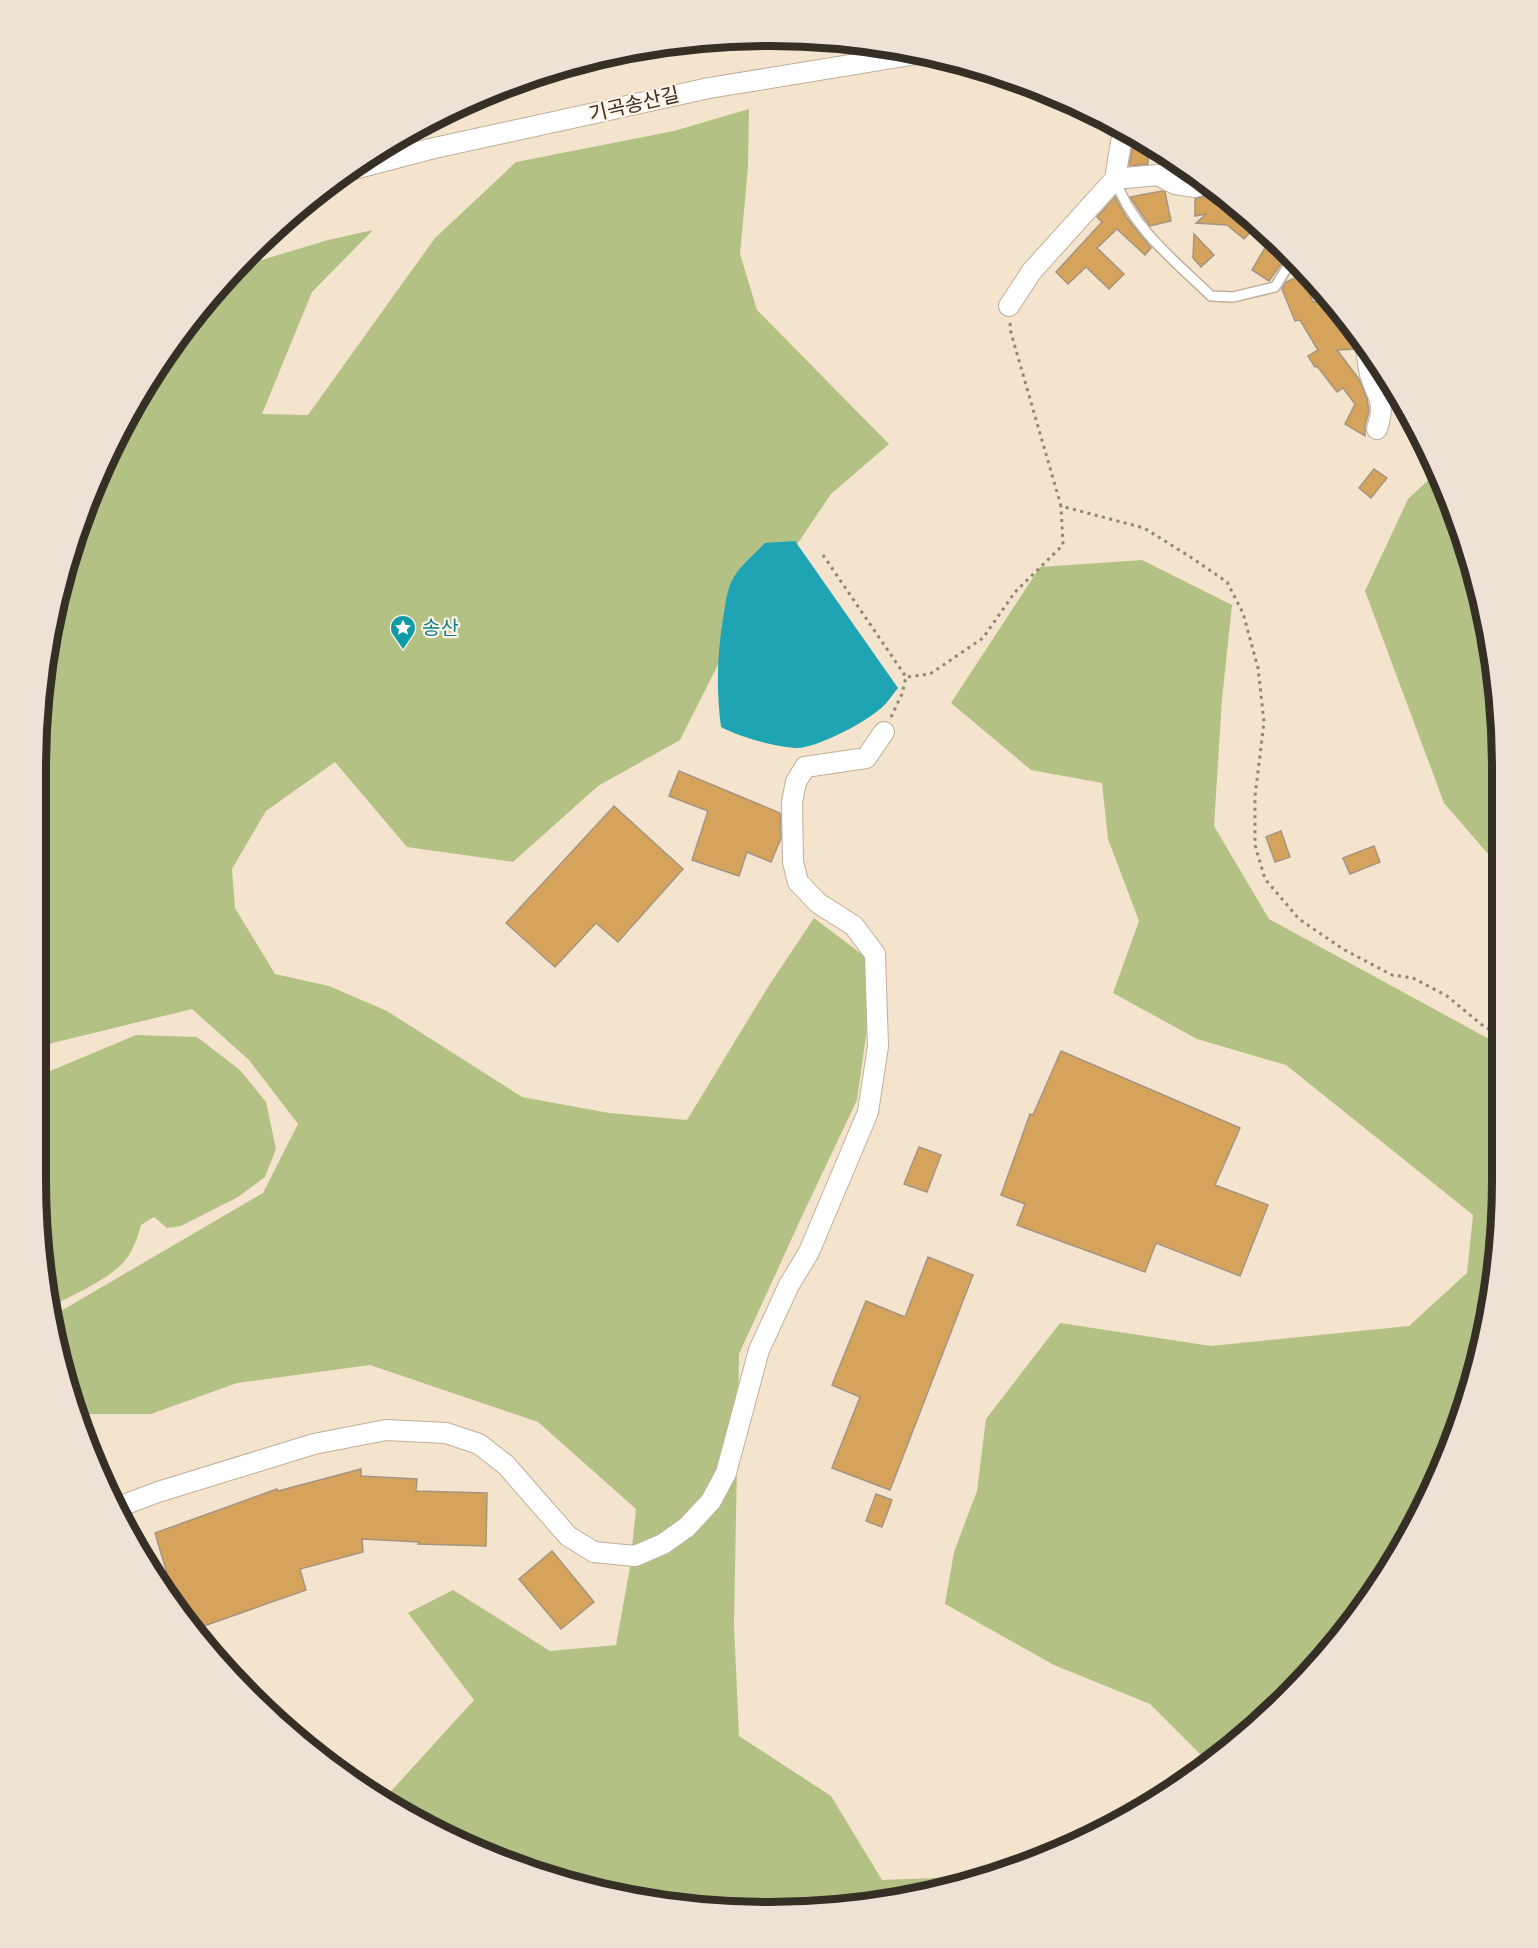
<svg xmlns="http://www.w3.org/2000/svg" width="1538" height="1948" font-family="Lora,'Noto Sans KR',serif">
	<rect width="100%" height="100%" fill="#f5e4cd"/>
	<!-- green -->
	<g fill="#b4c184">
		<polygon points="749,109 748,167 740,254 757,310 889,444 831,494 725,651 680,740 598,786 513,862 407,847 335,762 266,811 232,869 235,908 275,974 329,986 387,1011 522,1097 609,1113 687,1120 768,987 814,918 876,965 857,1100 803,1214 739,1354 734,1625 739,1736 831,1796 882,1880 986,1876 958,1887 769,1912 579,1887 402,1814 384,1799 474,1700 408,1613 453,1590 550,1651 616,1645 630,1567 636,1509 538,1422 370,1365 237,1383 151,1414 80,1414 61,1368 54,1315 263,1193 298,1124 249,1060 192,1009 36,1047 38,721 75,533 134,403 218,286 235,268 328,240 373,230 312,292 262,414 308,415 435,238 516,162 674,131"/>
		<polygon points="1434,475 1477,579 1500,721 1501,869 1444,803 1365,591 1408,499"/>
		<polygon points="1142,560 1232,605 1222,699 1214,826 1269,919 1502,1046 1502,1179 1488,1322 1446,1459 1378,1587 1253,1730 1208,1762 1150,1704 1054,1665 945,1604 954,1552 977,1491 986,1419 1060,1323 1211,1346 1409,1326 1467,1273 1473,1215 1286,1065 1197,1039 1113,993 1139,921 1108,839 1102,783 1031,770 951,703 1040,567"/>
		<path d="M 136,1035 L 197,1037 L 240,1070 L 266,1102 L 276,1149 L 265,1177 L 238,1197 L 181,1226 L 167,1228 L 154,1217 L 141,1225 C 138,1237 132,1253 123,1263 C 105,1281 77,1293 54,1305 L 52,1298 L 36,1179 L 36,1077 Z"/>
	</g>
	<!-- water -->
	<path fill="#1ea4b2" d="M 795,541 L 898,688 C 892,695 887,704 880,709 C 866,722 815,749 796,748 C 775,747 740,737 721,727 C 716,688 717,652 724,613 C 726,601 727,588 734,577 C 741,565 755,554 765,543 Z"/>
	<!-- building -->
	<g fill="#d6a35c" stroke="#a59580" stroke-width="1.5">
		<polygon points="1134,139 1149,146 1148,164 1129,166"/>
		<polygon points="1218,190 1256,226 1244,239 1227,225 1196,223 1206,214 1195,216 1195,199 1212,194"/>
		<polygon points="1162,191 1165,192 1171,221 1150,226 1130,197"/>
		<polygon points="1115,197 1126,217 1151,248 1145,255 1117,229 1097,248 1124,274 1109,289 1086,267 1068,284 1056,272 1102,222 1097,217"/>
		<polygon points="1194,234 1214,255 1201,267 1193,258"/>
		<polygon points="1266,246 1282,256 1281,264 1269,281 1252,270"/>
		<polygon points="1302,275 1313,302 1331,301 1354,334 1354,349 1337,350 1359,379 1367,399 1369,411 1365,426 1365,436 1345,424 1355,404 1343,388 1337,392 1317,366 1315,367 1308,356 1318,350 1300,320 1295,321 1282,289 1286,282"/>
		<polygon points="1374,469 1387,478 1371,498 1359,488"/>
		<polygon points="679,771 780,813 781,838 771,862 747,852 739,876 692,860 708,811 669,796"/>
		<polygon points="614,806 683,869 618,942 596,923 555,967 506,923"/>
		<polygon points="1281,831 1290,857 1275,862 1266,837"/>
		<polygon points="1374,846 1380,862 1350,874 1343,858"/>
		<polygon points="1061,1051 1240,1128 1215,1185 1268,1205 1240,1276 1156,1243 1145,1272 1017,1225 1025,1204 1001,1195 1030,1114 1033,1115"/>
		<polygon points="919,1147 941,1155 927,1192 904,1184"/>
		<polygon points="928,1257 973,1275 890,1490 832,1468 860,1397 832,1385 866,1301 905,1317"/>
		<polygon points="361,1469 361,1476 417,1479 416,1491 487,1493 486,1546 418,1544 419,1542 362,1539 363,1552 300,1569 306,1590 198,1628 174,1597 155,1533 277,1489 278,1491"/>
		<polygon points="876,1494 892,1500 882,1527 866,1521"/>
		<polygon points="552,1551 594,1602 561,1629 519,1579"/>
	</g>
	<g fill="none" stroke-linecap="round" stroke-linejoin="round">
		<defs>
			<path id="lane" d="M 1115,179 C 1131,227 1176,262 1211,296 L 1233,297 L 1275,287 L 1288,266 L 1289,257"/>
			<g id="street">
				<polyline points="1123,130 1115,179 1158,175 1175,184 1195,187 1208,183"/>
				<polyline points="354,169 430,149 709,88 917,54"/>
				<polyline points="1009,306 1032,271 1115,179"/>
				<path d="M 1366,350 C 1368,358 1368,366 1370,374 C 1378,399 1386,401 1377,429"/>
				<polyline points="118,1507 158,1492 314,1444 386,1430 446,1433 479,1444 506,1465 568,1536 594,1552 635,1556 663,1544 687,1527 711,1501 726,1473 759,1350 789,1285 809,1252 868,1112 878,1046 875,954 854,926 818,903 798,882 793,862 792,802 796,782 805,767 866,758 884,732"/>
			</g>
		</defs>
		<!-- lane casing -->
		<use href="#lane" stroke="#c0af99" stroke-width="12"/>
		<!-- street casing -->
		<use href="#street" stroke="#c0af99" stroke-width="22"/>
		<!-- path -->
		<g stroke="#918676" stroke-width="3" stroke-dasharray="3 4.5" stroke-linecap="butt">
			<polyline points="1010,323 1011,333 1061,506 1144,528 1192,558 1227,582 1243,613 1258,668 1264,722 1255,796 1255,845 1265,879 1299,919 1343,949 1392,975 1413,978 1447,996 1482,1025 1501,1036"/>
			<polyline points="823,555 906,677"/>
			<polyline points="891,717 902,694 906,677 930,674 983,638 1015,592 1063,545 1061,506"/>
		</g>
		<!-- lane -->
		<use href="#lane" stroke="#fff" stroke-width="9"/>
		<!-- street -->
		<use href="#street" stroke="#fff" stroke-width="20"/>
	</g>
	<!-- icons -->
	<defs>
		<symbol id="sight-pin" viewBox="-11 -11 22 30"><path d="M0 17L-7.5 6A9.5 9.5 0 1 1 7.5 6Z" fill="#0f9aa8" stroke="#fdf2e4"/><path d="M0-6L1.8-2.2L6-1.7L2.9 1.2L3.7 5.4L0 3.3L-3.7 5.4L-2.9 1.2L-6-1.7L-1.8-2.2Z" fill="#fff"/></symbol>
	</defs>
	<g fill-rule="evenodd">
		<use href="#sight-pin" x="388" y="613" width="30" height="40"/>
	</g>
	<g text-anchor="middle" stroke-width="4.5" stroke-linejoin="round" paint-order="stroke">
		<!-- street labels -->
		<g font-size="20" fill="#352f26" stroke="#fdf2e4">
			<text transform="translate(634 104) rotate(-13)" y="7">기곡송산길</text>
		</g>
		<!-- culture labels -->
		<g font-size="20" fill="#0d838f" stroke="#fdf2e4" text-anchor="start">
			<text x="422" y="635">송산</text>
		</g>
	</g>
	<!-- crop -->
	<path d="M0 0H1538V1948H0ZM768 46H770A722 722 0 0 1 1492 768V1180A722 722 0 0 1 770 1902H768A722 722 0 0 1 46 1180V768A722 722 0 0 1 768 46Z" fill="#ede2d5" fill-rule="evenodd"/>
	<path fill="none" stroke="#352f26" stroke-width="8" d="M768 46H770A722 722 0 0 1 1492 768V1180A722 722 0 0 1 770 1902H768A722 722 0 0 1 46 1180V768A722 722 0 0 1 768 46Z"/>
</svg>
